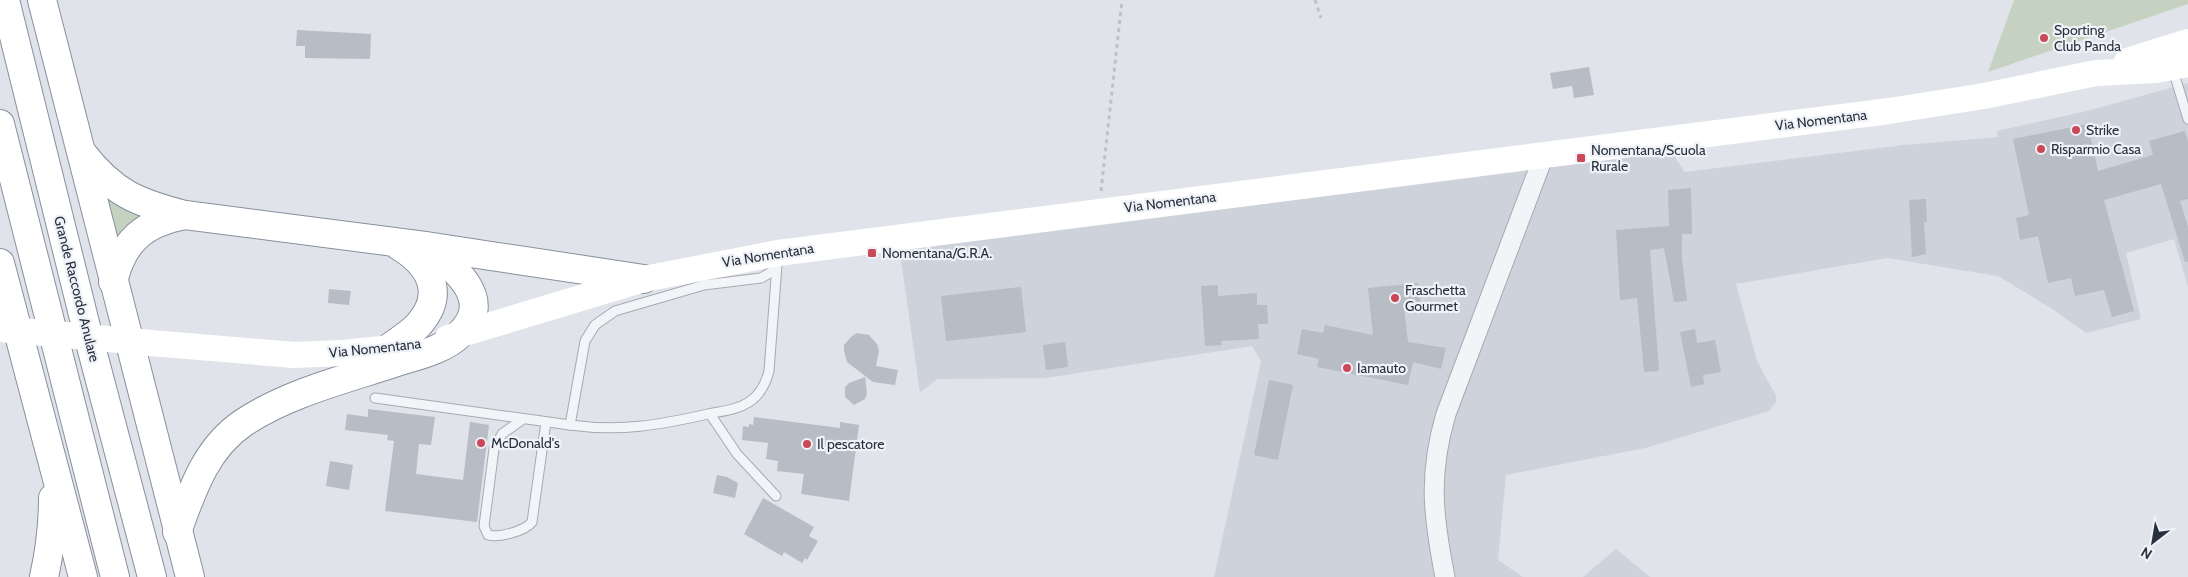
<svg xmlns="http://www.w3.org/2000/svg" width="2188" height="577" font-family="Cabin,sans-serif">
	<rect width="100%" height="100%" fill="#e0e3e9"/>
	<!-- built -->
	<g fill="#ced2da">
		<polygon points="2188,83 2188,287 2174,239 2126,253 2141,319 2086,333 2054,310 1998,276 1887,258 1736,284 1757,361 1776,396 1776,402 1769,411 1645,448 1506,475 1498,560 1523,577 1214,577 1261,361 1252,346 1046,378 937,379 920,393 899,246 1667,145 1685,172 1904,145 1998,137 1997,131 2087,111"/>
		<polygon points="1616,549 1650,577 1583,577"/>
	</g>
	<!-- green -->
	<g fill="#c5d2c1">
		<polygon points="2014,0 2188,0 2188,4 1988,72"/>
		<polygon points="99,185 137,211 139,219 126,227 112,241"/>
	</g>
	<!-- building -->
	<g fill="#b7bcc5">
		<polygon points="297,30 371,34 370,59 305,58 305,46 296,46"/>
		<polygon points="1589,67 1594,95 1574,98 1572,86 1553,89 1550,73"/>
		<polygon points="2088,124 2098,171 2153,155 2149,141 2185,131 2188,141 2188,199 2180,201 2188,227 2188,262 2185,262 2161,184 2104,200 2134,311 2112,317 2104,290 2075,296 2071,278 2048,283 2038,236 2020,240 2016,218 2029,215 2013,139"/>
		<polygon points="1691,188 1692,234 1682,234 1682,258 1687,301 1674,302 1664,248 1650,250 1659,371 1644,372 1637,298 1620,300 1616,230 1669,226 1668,190"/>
		<polygon points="1926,199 1927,222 1924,222 1926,254 1912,257 1909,200"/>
		<polygon points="1418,283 1421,306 1404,308 1408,342 1446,348 1441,369 1413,362 1408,385 1317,367 1319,359 1297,354 1302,329 1323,333 1325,325 1373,335 1368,288"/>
		<polygon points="1218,285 1218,296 1257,293 1257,305 1267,305 1268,324 1258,324 1259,339 1221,341 1222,345 1205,346 1201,286"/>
		<polygon points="1021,287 1026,332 946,341 941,296"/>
		<polygon points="329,289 351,291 349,305 328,303"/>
		<polygon points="1695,329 1697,343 1715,340 1721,372 1703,375 1704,384 1691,387 1680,332"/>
		<polygon points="857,333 869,335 877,344 879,350 876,366 898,370 895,385 873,382 847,362 844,351 844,345 852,336"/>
		<polygon points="1065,342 1068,367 1046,370 1043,345"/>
		<polygon points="865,377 867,394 865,399 854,405 845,397 845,387 849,383"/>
		<polygon points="1269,380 1293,385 1278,460 1254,455"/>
		<polygon points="368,409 435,417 431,445 419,444 416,474 463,480 470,422 489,425 477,522 385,511 394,441 387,440 388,435 345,430 347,414 368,417"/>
		<polygon points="754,417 840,428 840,422 859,425 849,501 801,494 804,474 777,471 778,461 766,459 768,443 742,440 743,426 749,427 749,424 753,425"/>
		<polygon points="330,461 353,465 349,490 326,486"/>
		<polygon points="717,475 727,477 738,483 735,498 713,493"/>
		<polygon points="763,498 814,527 809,536 818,541 807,560 805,558 802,563 784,552 782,556 744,534"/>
	</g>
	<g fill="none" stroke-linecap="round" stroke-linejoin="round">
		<defs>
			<g id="lane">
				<polyline points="2173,70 2188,119"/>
				<polyline points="375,398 570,425 585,341 595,325 615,311 704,285 761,278 773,271 777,263 778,256"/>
				<polyline points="710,414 737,454 776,496"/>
				<path d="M 523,419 L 502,434 L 494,449 L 484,526 L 488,535 C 499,538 525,531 532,522 L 546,422"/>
				<path d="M 570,425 C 621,432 659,425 708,414 C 722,411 737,410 749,402 C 760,395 766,383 769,371 L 777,265"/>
			</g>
			<path id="street" d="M 1445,577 C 1433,516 1428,475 1446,414 L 1544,155"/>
			<g id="highway">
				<polyline points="5,0 89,339 152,577"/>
				<polyline points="42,0 190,577"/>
				<polyline points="0,124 115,577"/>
				<path d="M 83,154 C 113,193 138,203 185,215 L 425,246 L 644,279"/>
				<polyline points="0,263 83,577"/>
				<path d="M 113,282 C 123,240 144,223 185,215"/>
				<path d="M 389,348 C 399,340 412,333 420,323 C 446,292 429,264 399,246"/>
				<path d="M 177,532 C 192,491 205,449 243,423 C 286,394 342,380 391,364 C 414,356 443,351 460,334 C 496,299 453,266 426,247"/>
				<path d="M 44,577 C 50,550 53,525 53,498"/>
			</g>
		</defs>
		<!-- lane casing -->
		<use href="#lane" stroke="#a5aab3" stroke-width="11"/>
		<!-- street casing -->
		<use href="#street" stroke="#a5aab3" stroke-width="21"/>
		<!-- highway casing -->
		<use href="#highway" stroke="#88909f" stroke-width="30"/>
		<!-- path -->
		<g stroke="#bec1c7" stroke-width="3" stroke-dasharray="4 4" stroke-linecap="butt">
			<polyline points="1315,0 1321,18"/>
			<polyline points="1101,191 1122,0"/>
		</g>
		<!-- lane -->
		<use href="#lane" stroke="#f3f4f7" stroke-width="9"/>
		<!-- street -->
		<use href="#street" stroke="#f3f4f7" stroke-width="19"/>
		<!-- secondary -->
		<g stroke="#fff" stroke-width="26">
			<polyline points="2127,61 2188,42"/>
			<polyline points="448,338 644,279 778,253 1889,111 1984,96 2096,73 2156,70 2188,64"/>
			<polyline points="151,343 294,355 343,353 410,346"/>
		</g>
		<!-- highway -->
		<use href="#highway" stroke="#fff" stroke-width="28"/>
		<!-- secondary-bridge -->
		<polyline stroke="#fff" stroke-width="26" points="0,329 151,343"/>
	</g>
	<!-- markers -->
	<g fill="#cb4859" stroke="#eff2f6" stroke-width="2">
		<circle cx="2044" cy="38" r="5"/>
		<circle cx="2076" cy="130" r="5"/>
		<circle cx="2041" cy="149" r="5"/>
		<rect x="1576" y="153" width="10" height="10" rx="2.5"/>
		<rect x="867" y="248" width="10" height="10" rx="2.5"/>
		<circle cx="1395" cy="298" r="5"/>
		<circle cx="1347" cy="368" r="5"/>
		<circle cx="481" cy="443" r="5"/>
		<circle cx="807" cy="444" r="5"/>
	</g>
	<g text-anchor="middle" stroke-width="4.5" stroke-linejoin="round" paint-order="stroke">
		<!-- poi labels -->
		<g font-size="14" fill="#293140" stroke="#eff2f6" text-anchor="start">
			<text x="2054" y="35">Sporting<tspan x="2054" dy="16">Club Panda</tspan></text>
			<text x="2086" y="135">Strike</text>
			<text x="2051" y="154">Risparmio Casa</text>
			<text x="1591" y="155">Nomentana/Scuola<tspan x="1591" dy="16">Rurale</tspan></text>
			<text x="882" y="258">Nomentana/G.R.A.</text>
			<text x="1405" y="295">Fraschetta<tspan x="1405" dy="16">Gourmet</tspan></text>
			<text x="1357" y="373">Iamauto</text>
			<text x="491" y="448">McDonald's</text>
			<text x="817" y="449">Il pescatore</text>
		</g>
		<!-- street labels -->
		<g font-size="14" fill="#293140" stroke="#eff2f6">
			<text transform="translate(1821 120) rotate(-7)" y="5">Via Nomentana</text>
			<text transform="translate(1170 202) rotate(-7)" y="5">Via Nomentana</text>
			<text transform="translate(768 255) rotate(-9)" y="5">Via Nomentana</text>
			<text transform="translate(77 289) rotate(76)" y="5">Grande Raccordo Anulare</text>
			<text transform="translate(375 348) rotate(-6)" y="5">Via Nomentana</text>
		</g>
	</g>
	<!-- north arrow -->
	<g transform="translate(2153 542) rotate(211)" stroke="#eff2f6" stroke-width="4" paint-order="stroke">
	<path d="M0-4L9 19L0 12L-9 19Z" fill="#293140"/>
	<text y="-8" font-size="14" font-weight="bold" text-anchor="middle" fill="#293140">N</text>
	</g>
</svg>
